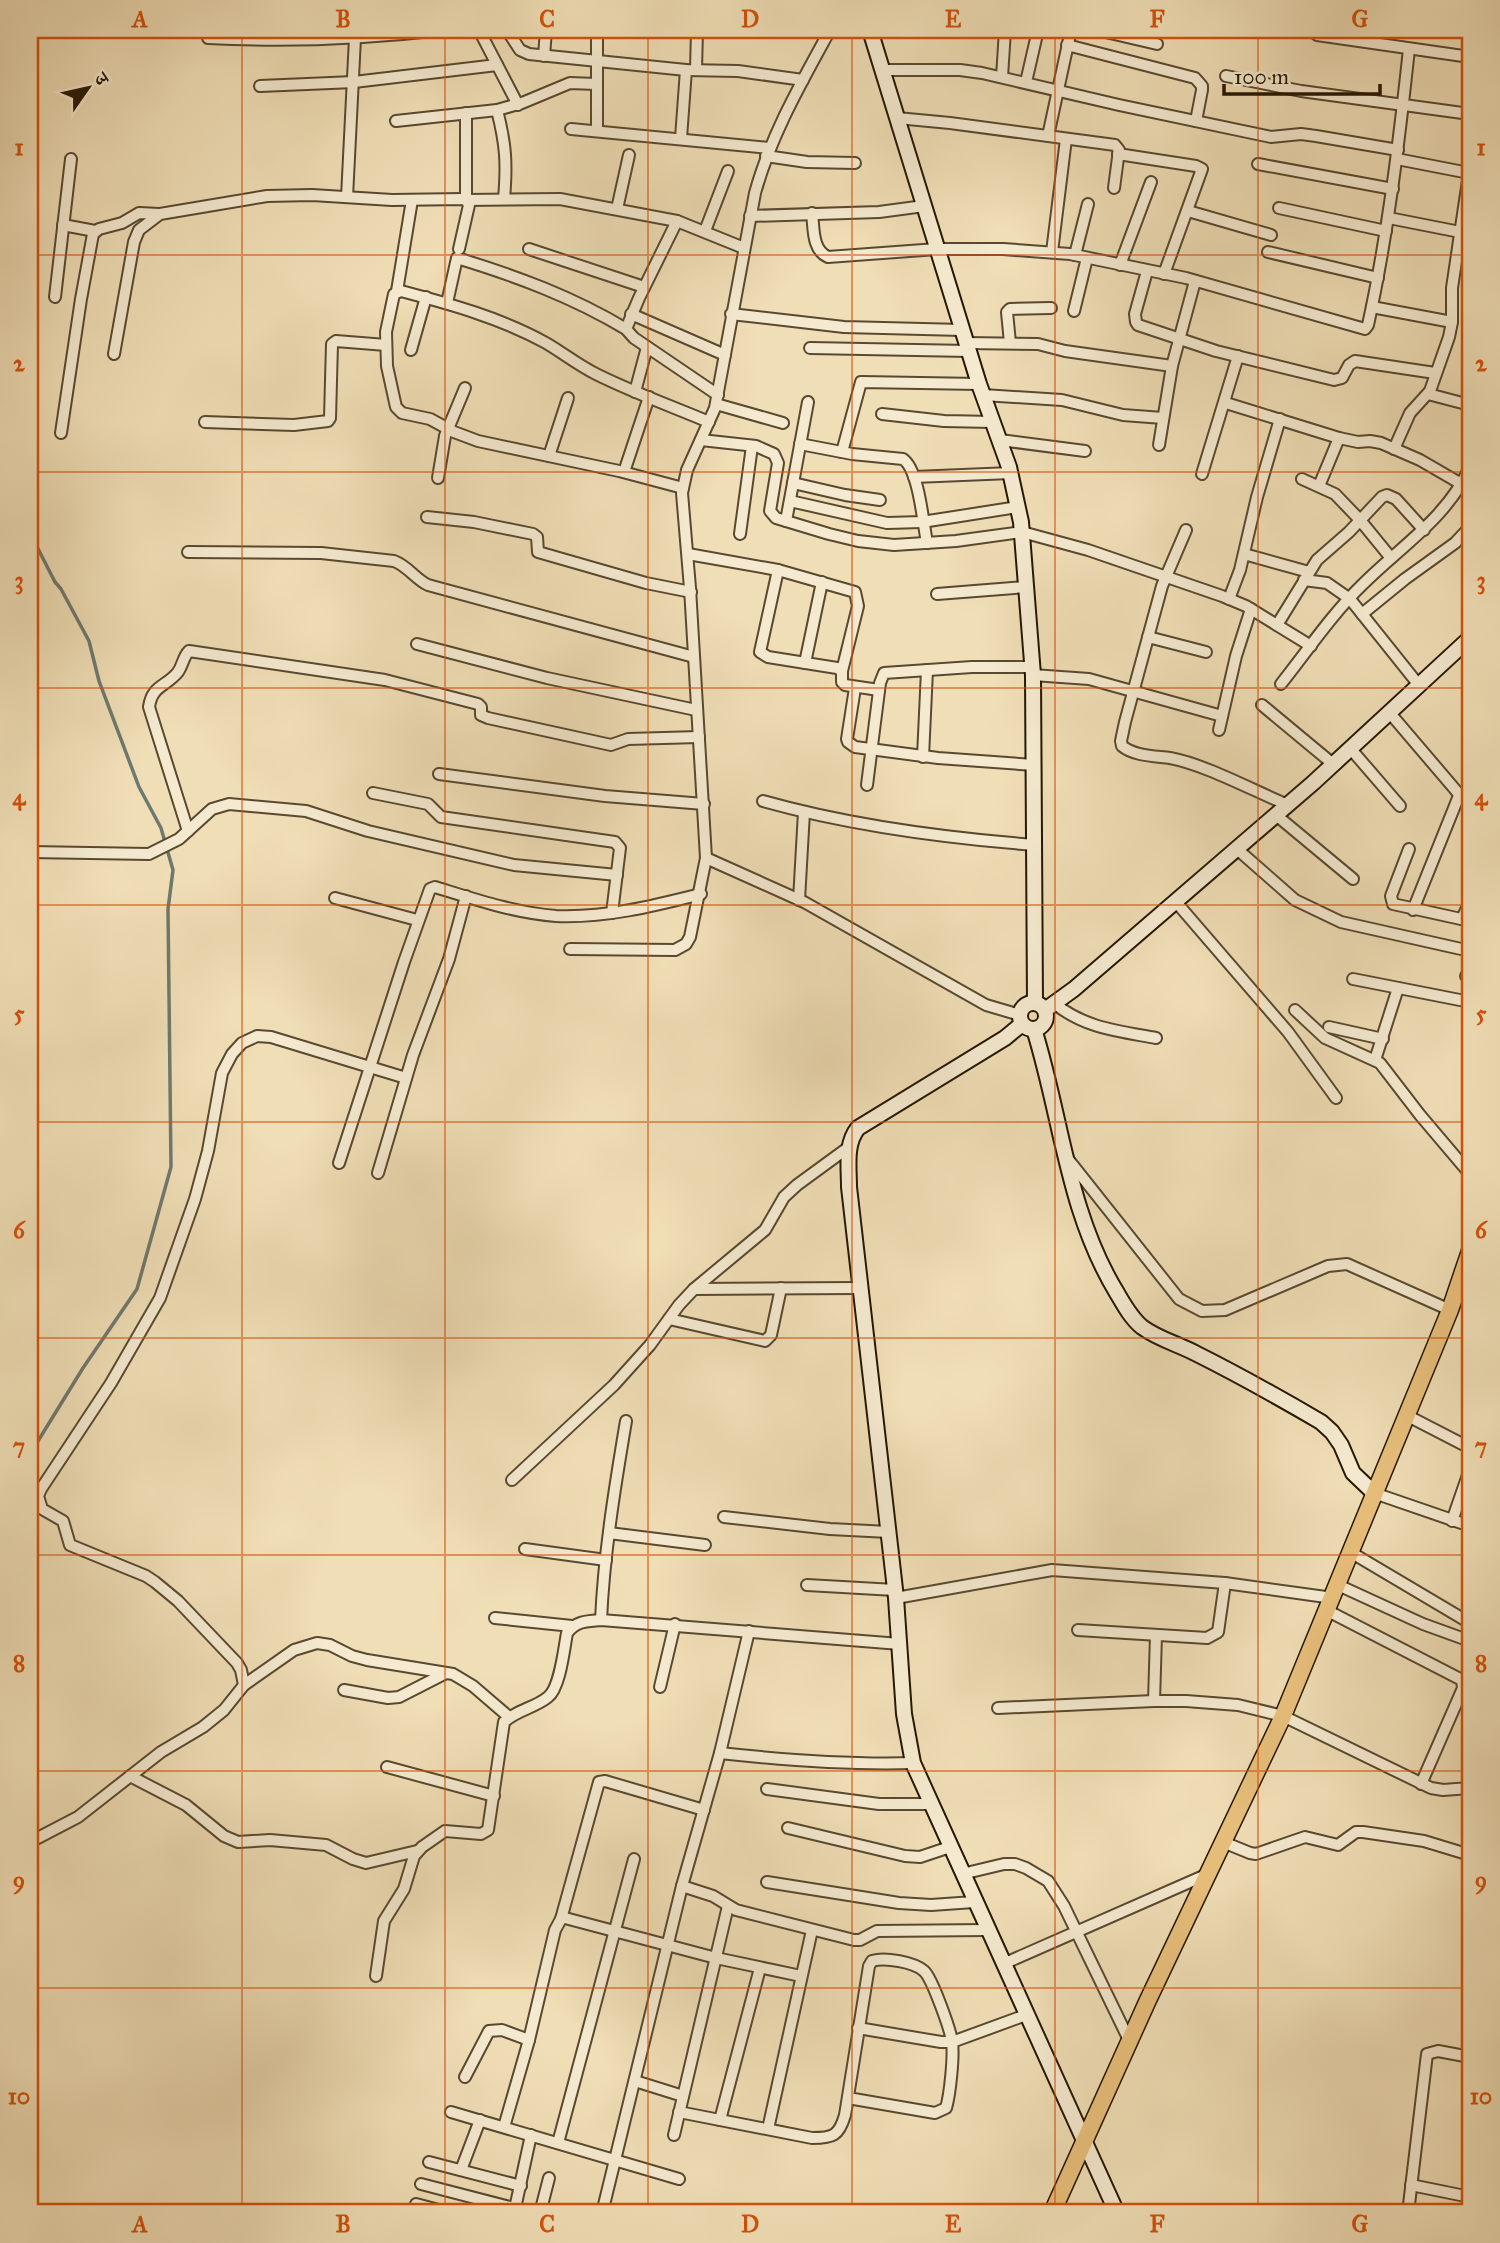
<svg xmlns="http://www.w3.org/2000/svg" width="1500" height="2243" font-family="'IM FELL Great Primer','Noto Serif Devanagari',serif">
	<rect width="100%" height="100%" fill="#f0deb6"/>
	<filter id="stains"><feTurbulence type="fractalNoise" baseFrequency=".00286" numOctaves="4"/><feColorMatrix values="0 0 0 0 .2 0 0 0 0 .09 0 0 0 0 .02 0 0 0 .5 -.17"/></filter>
	<radialGradient id="worn" r=".72"><stop offset=".6" stop-color="#630" stop-opacity="0"/><stop offset="1" stop-color="#630" stop-opacity=".3"/></radialGradient>
	<g fill="none" stroke-linecap="round" stroke-linejoin="round">
		<!-- stream -->
		<polyline stroke="#6e796f" stroke-width="3.5" points="30,533 55,582 61,589 89,641 99,681 139,787 161,828 173,870 168,909 171,1167 137,1289 83,1368 30,1454"/>
		<defs>
			<g id="street">
				<polyline points="479,30 518,105"/>
				<polyline points="507,30 520,50 529,54 686,70 738,71 803,80"/>
				<polyline points="1097,30 1157,44"/>
				<polyline points="1317,35 1470,57"/>
				<path d="M 208,38 C 287,42 364,39 442,30"/>
				<polyline points="1067,45 1195,78 1202,86 1202,90 1196,121"/>
				<polyline points="544,56 546,30"/>
				<polyline points="696,70 697,30"/>
				<polyline points="882,70 960,70 982,73 1119,105 1271,137 1301,134 1316,136 1398,150"/>
				<polyline points="1226,76 1301,91 1470,114"/>
				<polyline points="1002,77 1005,30"/>
				<polyline points="1026,82 1038,30"/>
				<polyline points="260,86 354,82 497,65"/>
				<path d="M 497,110 C 506,145 507,164 504,199"/>
				<polyline points="466,113 466,200 560,199 677,221 744,248"/>
				<polyline points="897,118 950,123 1115,145 1119,150 1114,188"/>
				<polyline points="396,121 497,110 522,103 570,83 596,84"/>
				<polyline points="571,129 769,148"/>
				<polyline points="597,131 597,30"/>
				<polyline points="1048,136 1071,30"/>
				<polyline points="681,138 686,70"/>
				<polyline points="1118,154 1196,166 1202,169 1164,274"/>
				<polyline points="766,156 807,162 855,163"/>
				<polyline points="1397,159 1469,173"/>
				<polyline points="1258,164 1393,189"/>
				<polyline points="347,197 355,38"/>
				<polyline points="1279,208 1386,231"/>
				<polyline points="617,209 629,155"/>
				<polyline points="1188,211 1271,235"/>
				<path d="M 812,213 C 814,229 812,250 828,257 L 937,249 L 1003,249 L 1070,254 L 1186,278 L 1365,329 L 1368,325 C 1388,234 1399,142 1409,49"/>
				<polyline points="750,216 879,212 924,206"/>
				<polyline points="1389,218 1460,232"/>
				<polyline points="677,221 639,298 626,329 634,338 718,395"/>
				<polyline points="63,225 95,231"/>
				<polyline points="705,231 728,171"/>
				<polyline points="529,249 644,287"/>
				<polyline points="1052,252 1066,139"/>
				<polyline points="1268,252 1378,278"/>
				<polyline points="1075,255 1088,204"/>
				<polyline points="1120,265 1151,182"/>
				<polyline points="1147,271 1135,314 1136,322 1138,325 1216,351 1334,380 1342,378 1349,365 1355,361 1435,373"/>
				<polyline points="397,291 412,200"/>
				<polyline points="55,297 71,159"/>
				<path d="M 447,303 L 457,258 C 516,276 573,297 626,329"/>
				<polyline points="1372,307 1452,322"/>
				<polyline points="1074,311 1087,258"/>
				<polyline points="631,314 725,355"/>
				<polyline points="731,314 844,327 962,330"/>
				<polyline points="966,343 1038,344 1065,351 1172,366"/>
				<polyline points="1010,343 1007,312 1010,309 1051,308"/>
				<polyline points="810,348 969,351"/>
				<polyline points="411,350 426,297"/>
				<polyline points="114,354 134,242 139,230 160,214 267,196 312,195 392,200 463,199 466,200 469,205 459,249"/>
				<polyline points="635,392 647,347"/>
				<polyline points="1428,394 1470,405"/>
				<polyline points="983,395 1062,400 1123,415 1163,418"/>
				<polyline points="1226,403 1339,438 1358,442 1370,441 1381,443 1420,460 1470,489"/>
				<polyline points="716,404 783,423"/>
				<polyline points="882,414 944,421 993,422"/>
				<polyline points="205,422 294,425 328,421 330,418 332,344 336,341 386,345"/>
				<polyline points="61,433 81,299 93,234 99,229 122,223 139,213 159,214"/>
				<polyline points="701,440 756,446 774,454 778,463 770,511 776,518 829,534 858,541 894,545 956,541 1022,532 1088,550 1222,596 1246,606 1311,646"/>
				<polyline points="1000,440 1085,451"/>
				<path d="M 800,444 L 852,454 L 903,459 C 919,470 923,523 927,543"/>
				<polyline points="1159,445 1172,366 1195,281"/>
				<polyline points="1394,449 1410,413 1430,391 1449,337 1452,322 1452,288 1470,167"/>
				<polyline points="842,452 861,382 979,384"/>
				<polyline points="549,456 568,398"/>
				<polyline points="624,472 649,397"/>
				<polyline points="1202,474 1238,356"/>
				<polyline points="914,477 1011,473"/>
				<polyline points="438,478 445,436 465,388"/>
				<polyline points="1302,479 1335,494 1360,520 1391,558"/>
				<polyline points="793,483 845,495 880,500"/>
				<polyline points="1319,486 1339,438"/>
				<path d="M 683,488 L 619,471 L 478,441 L 454,432 L 430,419 L 402,413 L 396,407 L 387,366 L 386,332 L 394,294 L 401,291 C 450,304 501,318 546,343 C 563,353 578,365 596,374 C 632,392 671,406 709,422"/>
				<polyline points="790,501 887,523 922,522 1018,507"/>
				<polyline points="427,517 474,522 533,534 537,537 538,552 646,583 691,592"/>
				<polyline points="786,521 808,402"/>
				<path d="M 1186,530 L 1162,586 L 1125,722 L 1121,741 L 1122,746 C 1134,756 1155,756 1170,758 C 1204,764 1254,791 1288,805"/>
				<polyline points="740,534 752,446"/>
				<path d="M 188,552 L 321,553 L 394,561 C 408,566 415,579 428,585 L 694,657"/>
				<polyline points="688,554 778,570 855,592 858,606 842,671"/>
				<polyline points="1244,554 1309,572"/>
				<polyline points="778,570 760,652 768,657 837,668 842,671 842,682 845,685 879,690"/>
				<polyline points="1304,580 1327,583 1350,599 1418,684"/>
				<polyline points="937,594 1026,587"/>
				<polyline points="1229,599 1240,570 1257,497 1280,419"/>
				<polyline points="1362,614 1405,579 1455,543 1470,527"/>
				<polyline points="1277,625 1317,560 1349,532 1382,497 1387,495 1396,499 1424,530"/>
				<polyline points="1148,637 1206,652"/>
				<polyline points="417,644 547,678 696,710"/>
				<polyline points="805,663 822,582"/>
				<polyline points="1033,675 1089,679 1222,716"/>
				<path d="M 1281,684 C 1308,650 1332,614 1363,584 C 1401,546 1447,518 1470,467"/>
				<polyline points="855,688 847,739 848,742 855,747 938,758 1034,765"/>
				<polyline points="1262,705 1333,764"/>
				<polyline points="1389,712 1470,807"/>
				<polyline points="1219,730 1236,656 1251,609"/>
				<polyline points="1350,748 1400,806"/>
				<polyline points="923,757 927,670"/>
				<polyline points="439,774 605,796 704,804"/>
				<polyline points="867,785 880,683 884,673 972,667 1032,667"/>
				<polyline points="373,793 428,804 441,817 615,842 620,848 612,913"/>
				<path d="M 763,801 C 848,825 946,838 1035,845"/>
				<polyline points="1276,815 1353,879"/>
				<path d="M 188,831 L 149,707 C 152,685 166,687 178,672 C 183,665 183,657 189,651 L 385,680 L 478,704 L 481,707 L 481,715 L 488,718 L 611,745 L 628,739 L 699,737"/>
				<polyline points="1237,849 1295,900 1341,922 1470,951"/>
				<polyline points="1409,849 1391,896 1393,904 1470,921"/>
				<polyline points="30,852 149,854 179,839 212,809 229,804 306,811 368,831 514,865 617,875"/>
				<polyline points="706,858 804,902 986,1005 1020,1015"/>
				<polyline points="335,898 417,920"/>
				<polyline points="799,900 804,812"/>
				<polyline points="1176,902 1288,1032 1336,1098"/>
				<polyline points="1413,910 1460,793"/>
				<polyline points="1462,919 1470,901"/>
				<path d="M 570,949 L 675,950 L 686,944 L 690,937 L 706,858 L 690,588 L 682,493 L 687,470 L 715,408 L 755,193 C 771,135 801,83 830,30"/>
				<polyline points="1466,976 1470,976"/>
				<polyline points="1353,979 1470,1002"/>
				<path d="M 1054,1003 C 1084,1028 1118,1031 1156,1038"/>
				<polyline points="1295,1010 1325,1038 1380,1063 1420,1115 1470,1174"/>
				<polyline points="1329,1027 1383,1039"/>
				<polyline points="1375,1060 1398,988"/>
				<polyline points="1068,1159 1179,1299 1202,1311 1225,1310 1328,1266 1347,1264 1450,1310"/>
				<path d="M 339,1163 L 404,962 L 430,889 L 435,887 C 474,899 515,913 556,916 C 606,918 653,906 701,894"/>
				<polyline points="378,1173 413,1055 449,959 466,896"/>
				<polyline points="694,1289 861,1288"/>
				<polyline points="669,1319 765,1341 771,1335 781,1288"/>
				<polyline points="1406,1415 1470,1448"/>
				<polyline points="512,1480 614,1385 650,1345 679,1305 694,1289 765,1230 784,1197 797,1185 849,1147"/>
				<polyline points="1374,1493 1470,1526"/>
				<polyline points="724,1517 830,1529 889,1532"/>
				<polyline points="1452,1521 1470,1469"/>
				<polyline points="609,1533 705,1545"/>
				<polyline points="525,1549 606,1560"/>
				<polyline points="1352,1553 1470,1623"/>
				<polyline points="807,1585 895,1590"/>
				<polyline points="1338,1585 1423,1624 1470,1641"/>
				<polyline points="896,1598 1052,1570 1225,1583"/>
				<polyline points="1328,1611 1462,1680 1463,1688 1421,1784"/>
				<polyline points="495,1618 572,1626"/>
				<path d="M 601,1620 C 604,1553 615,1486 626,1421"/>
				<polyline points="1078,1630 1207,1638 1218,1632 1225,1583 1333,1598"/>
				<polyline points="244,1685 294,1650 317,1643 330,1645 352,1656 367,1660 453,1674 473,1686 509,1717"/>
				<polyline points="660,1687 675,1624"/>
				<polyline points="344,1690 388,1698 399,1697 446,1673"/>
				<polyline points="1154,1701 1156,1635"/>
				<polyline points="998,1708 1154,1701 1186,1701 1238,1705 1283,1716 1431,1788 1443,1790 1470,1788"/>
				<path d="M 720,1753 C 784,1760 849,1765 913,1763"/>
				<polyline points="387,1767 494,1796"/>
				<polyline points="130,1776 186,1805 224,1836 238,1842 270,1840 326,1845 353,1859 366,1863 417,1851"/>
				<polyline points="767,1789 879,1804 931,1804"/>
				<polyline points="788,1828 905,1856 920,1857 950,1847"/>
				<polyline points="30,1842 78,1817 161,1752 203,1727 224,1710 244,1685 241,1670 237,1663 178,1601 155,1582 146,1576 70,1545 63,1521 42,1509 38,1496 41,1489 111,1383 160,1298 195,1199 208,1151 222,1073 232,1054 242,1043 257,1036 271,1037 406,1078"/>
				<polyline points="1223,1842 1250,1853 1256,1854 1305,1837 1338,1845 1356,1832 1363,1832 1424,1841 1470,1855"/>
				<polyline points="962,1874 1004,1864 1015,1864 1026,1868 1048,1881 1064,1906 1130,2042"/>
				<polyline points="767,1882 899,1903 931,1905 974,1902"/>
				<polyline points="682,1886 713,1896 736,1910 854,1940 860,1940 877,1931 987,1930"/>
				<polyline points="561,1919 599,1782 605,1781 704,1810"/>
				<polyline points="1003,1964 1208,1874"/>
				<path d="M 376,1976 L 384,1921 L 404,1889 L 414,1856 L 422,1847 L 445,1831 L 481,1834 L 488,1830 L 504,1722 C 516,1710 535,1708 548,1697 C 560,1688 564,1649 567,1633 C 576,1621 587,1621 601,1620 L 900,1644"/>
				<polyline points="858,2028 941,2042 952,2042 1026,2015"/>
				<polyline points="465,2077 489,2031 502,2030 529,2040"/>
				<polyline points="635,2081 683,2096"/>
				<polyline points="451,2112 679,2179"/>
				<path d="M 679,2112 L 812,2138 C 833,2138 839,2136 845,2115 L 869,1966 L 872,1961 C 885,1957 914,1962 924,1971 C 932,1978 951,2031 952,2042 C 954,2056 950,2095 946,2108 L 935,2113 L 848,2098"/>
				<polyline points="720,2120 760,1968"/>
				<polyline points="504,2127 529,2040 555,1930 561,1919 565,1918 716,1958 801,1976"/>
				<polyline points="768,2129 812,1930"/>
				<polyline points="674,2135 728,1906"/>
				<polyline points="558,2143 634,1859"/>
				<polyline points="429,2162 521,2186"/>
				<polyline points="461,2170 480,2120"/>
				<polyline points="421,2184 533,2213"/>
				<polyline points="1411,2185 1470,2197"/>
				<polyline points="416,2204 450,2213"/>
				<polyline points="514,2213 531,2135"/>
				<polyline points="540,2213 549,2178"/>
				<polyline points="602,2213 682,1886 720,1753 749,1631"/>
				<polyline points="1408,2213 1427,2054 1438,2051 1470,2057"/>
			</g>
			<g id="secondary">
				<polyline points="870,30 979,384 1009,467 1021,522 1033,675 1035,1003"/>
				<circle cx="1033" cy="1016" r="13"/>
				<polyline points="1045,1010 1074,989 1313,783 1470,638"/>
				<path d="M 1022,1024 L 1005,1038 L 858,1128 C 845,1144 849,1167 849,1187 L 896,1598 L 904,1714 L 913,1763 L 1117,2213"/>
				<path d="M 1034,1029 C 1062,1119 1067,1211 1117,1293 C 1124,1305 1131,1318 1142,1327 C 1158,1339 1178,1344 1195,1353 C 1237,1374 1280,1398 1321,1422 L 1332,1432 L 1341,1445 L 1353,1473 L 1374,1493"/>
			</g>
			<polyline id="primary" points="1052,2213 1148,2000 1283,1716 1450,1310 1470,1251"/>
		</defs>
		<!-- street casing -->
		<use href="#street" stroke="#584930" stroke-width="14"/>
		<!-- secondary casing -->
		<use href="#secondary" stroke="#251703" stroke-width="18"/>
		<!-- primary casing -->
		<use href="#primary" stroke="#251703" stroke-width="19"/>
		<!-- street -->
		<use href="#street" stroke="#f5ead0" stroke-width="10"/>
		<!-- secondary -->
		<use href="#secondary" stroke="#f5ead0" stroke-width="14"/>
		<!-- primary -->
		<use href="#primary" stroke="#e8bf7b" stroke-width="16"/>
	</g>
	<!-- grid -->
	<path fill="none" stroke="#d4520b" stroke-width="2" stroke-opacity="0.55" d="M 242,30 L 242,2213M 445,30 L 445,2213M 648,30 L 648,2213M 852,30 L 852,2213M 1055,30 L 1055,2213M 1258,30 L 1258,2213M 30,255 L 1470,255M 30,472 L 1470,472M 30,688 L 1470,688M 30,905 L 1470,905M 30,1122 L 1470,1122M 30,1338 L 1470,1338M 30,1555 L 1470,1555M 30,1771 L 1470,1771M 30,1988 L 1470,1988"/>
	<!-- margin -->
	<rect width="1500" height="2243" fill="none" stroke="#f0deb6" stroke-width="77"/>
	<!-- north arrow -->
	<g transform="translate(88 88) rotate(56)" stroke="#f5ead0" stroke-width="5" paint-order="stroke">
	<path d="M0-5L12 26L0 18L-12 26Z" fill="#251703"/>
	<text y="-10" font-size="19" font-weight="bold" text-anchor="middle" fill="#251703">उ</text>
	</g>
	<!-- scale -->
	<path d="M1224 84v10h156v-10" fill="none" stroke="#251703" stroke-width="3.5"/>
	<text x="1234" y="84" font-size="21" fill="#251703" stroke="#f5ead0" stroke-width="5" paint-order="stroke">100 m</text>
	<rect x="38" y="38" width="1424" height="2166" fill="none" stroke="#d4520b" stroke-width="2.5"/>
	<g font-size="23" text-anchor="middle" font-weight="bold" fill="#d4520b">
		<text x="140" y="27">A</text>
		<text x="343" y="27">B</text>
		<text x="547" y="27">C</text>
		<text x="750" y="27">D</text>
		<text x="953" y="27">E</text>
		<text x="1157" y="27">F</text>
		<text x="1360" y="27">G</text>
		<text x="19" y="155">1</text>
		<text x="1481" y="155">1</text>
		<text x="19" y="371">2</text>
		<text x="1481" y="371">2</text>
		<text x="19" y="588">3</text>
		<text x="1481" y="588">3</text>
		<text x="19" y="805">4</text>
		<text x="1481" y="805">4</text>
		<text x="19" y="1021">5</text>
		<text x="1481" y="1021">5</text>
		<text x="19" y="1238">6</text>
		<text x="1481" y="1238">6</text>
		<text x="19" y="1454">7</text>
		<text x="1481" y="1454">7</text>
		<text x="19" y="1671">8</text>
		<text x="1481" y="1671">8</text>
		<text x="19" y="1888">9</text>
		<text x="1481" y="1888">9</text>
		<text x="19" y="2104">10</text>
		<text x="1481" y="2104">10</text>
		<text x="140" y="2232">A</text>
		<text x="343" y="2232">B</text>
		<text x="547" y="2232">C</text>
		<text x="750" y="2232">D</text>
		<text x="953" y="2232">E</text>
		<text x="1157" y="2232">F</text>
		<text x="1360" y="2232">G</text>
	</g>
	<rect width="100%" height="100%" filter="url(#stains)"/>
	<rect width="100%" height="100%" fill="url(#worn)"/>
</svg>
